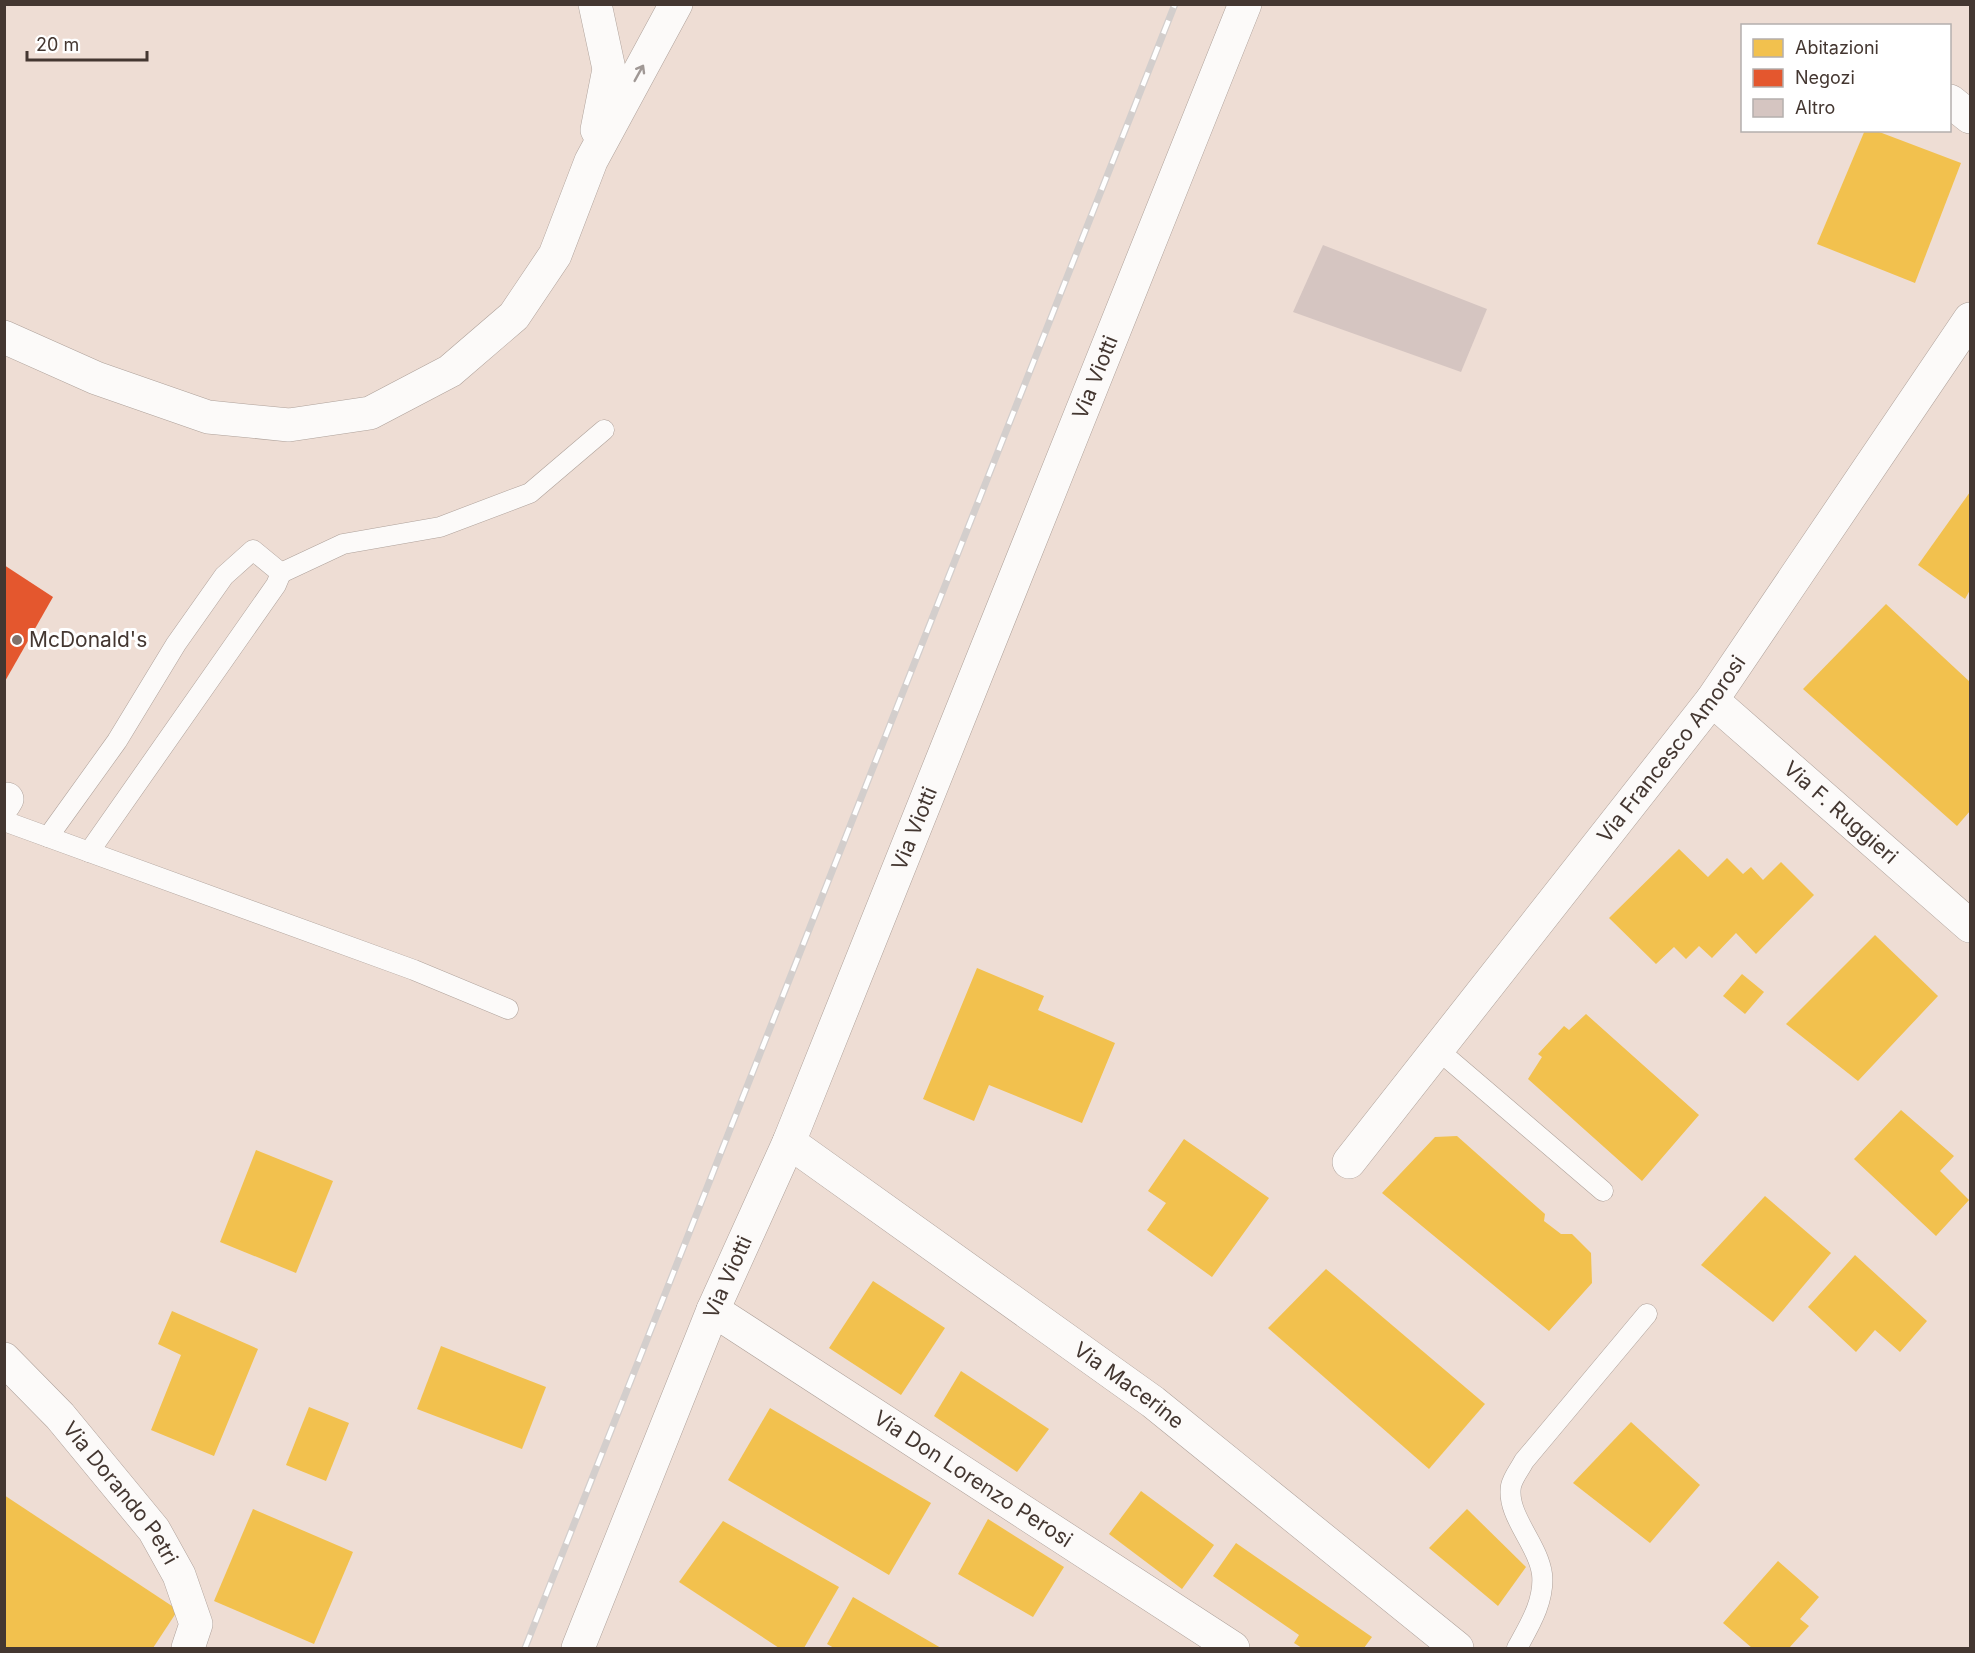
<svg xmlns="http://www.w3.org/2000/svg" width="1975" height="1653" font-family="Inter,sans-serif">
	<rect width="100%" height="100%" fill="#eeddd4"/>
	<!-- homes -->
	<g fill="#f2c14e">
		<polygon points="1865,130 1874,130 1961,163 1915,283 1817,244"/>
		<polygon points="1970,492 1970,590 1965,599 1918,565"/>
		<polygon points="1886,604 1970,682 1970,811 1957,826 1803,689"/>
		<polygon points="1679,849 1708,877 1727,858 1743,874 1751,867 1763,880 1781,862 1814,895 1756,954 1736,933 1712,958 1699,946 1686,959 1674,947 1656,964 1609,918"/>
		<polygon points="1875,935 1938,996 1858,1081 1786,1024"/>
		<polygon points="977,968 1044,996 1038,1010 1115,1043 1082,1123 989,1085 974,1121 923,1099"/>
		<polygon points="1742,974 1764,992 1745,1014 1723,996"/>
		<polygon points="1586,1014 1699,1115 1642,1181 1528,1079 1542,1057 1538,1054 1564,1026 1569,1030"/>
		<polygon points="1901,1110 1954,1156 1940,1171 1969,1200 1936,1236 1854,1159"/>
		<polygon points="1457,1136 1545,1214 1544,1221 1561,1234 1572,1234 1591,1253 1592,1283 1549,1331 1382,1193 1435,1137"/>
		<polygon points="1184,1139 1269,1198 1212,1277 1147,1230 1166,1203 1148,1191"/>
		<polygon points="256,1150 333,1181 296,1273 220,1242"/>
		<polygon points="1765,1196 1831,1253 1773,1322 1701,1265"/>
		<polygon points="1855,1255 1927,1321 1900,1352 1875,1330 1856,1352 1808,1307"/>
		<polygon points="1326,1269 1485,1404 1429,1469 1268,1328"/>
		<polygon points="873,1281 945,1328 901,1395 829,1348"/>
		<polygon points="172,1311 258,1349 214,1456 151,1430 181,1355 158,1344"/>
		<polygon points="441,1346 546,1387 522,1449 417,1409"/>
		<polygon points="961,1371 1049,1429 1017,1472 934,1416"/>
		<polygon points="309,1407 349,1423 326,1481 286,1465"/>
		<polygon points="770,1408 931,1503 889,1575 728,1480"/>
		<polygon points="1631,1422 1700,1485 1650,1543 1573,1483"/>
		<polygon points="1141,1491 1214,1545 1182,1589 1109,1534"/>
		<polygon points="4,1495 178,1610 153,1648 4,1648"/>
		<polygon points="253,1509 353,1552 314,1644 214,1601"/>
		<polygon points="1467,1509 1526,1567 1498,1606 1429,1548"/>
		<polygon points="988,1519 1064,1567 1033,1617 958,1574"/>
		<polygon points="723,1521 839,1587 804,1648 779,1648 679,1582"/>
		<polygon points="1236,1543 1372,1637 1364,1648 1302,1648 1294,1643 1299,1635 1213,1576"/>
		<polygon points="1778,1561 1819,1597 1800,1619 1809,1626 1789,1648 1752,1648 1723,1623"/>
		<polygon points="853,1597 941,1648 834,1648 827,1644"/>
	</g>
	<!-- shops -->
	<polygon fill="#e4572e" points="4,565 53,597 4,683"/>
	<!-- building -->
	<polygon fill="#d5c5c1" points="1323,245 1487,309 1461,372 1293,312"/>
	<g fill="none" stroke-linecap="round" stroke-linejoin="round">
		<defs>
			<g id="lane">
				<polyline points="281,573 343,544 440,527 530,493 604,430"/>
				<polyline points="4,821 414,970 508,1009"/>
				<polyline points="48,837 117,741 176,644 224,576 253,550 281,573 276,585 89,852"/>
				<polyline points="1437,1049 1603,1191"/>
				<path d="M 1517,1648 C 1529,1626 1545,1601 1542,1574 C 1538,1544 1506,1515 1511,1486 C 1513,1477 1520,1469 1524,1461 L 1647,1314"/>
			</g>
			<g id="street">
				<polyline points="1950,101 1970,117"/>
				<path id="s1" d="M 1712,700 L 1970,926"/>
				<polyline points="4,804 7,799"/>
				<path id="s2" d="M 789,1142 L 1153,1402 L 1457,1648"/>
				<path id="s3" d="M 1349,1162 L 1712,700 L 1970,319"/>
				<path id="s4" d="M 713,1310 L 1233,1648"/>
				<path id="s5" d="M 4,1359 L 60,1416 L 154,1530 L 179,1575 L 196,1624 L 188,1648"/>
				<path id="s6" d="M 578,1648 L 713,1310 L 789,1142 L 1245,4"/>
			</g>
			<g id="highway">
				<polyline points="595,4 609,69 597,130"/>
				<polyline points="4,337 96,378 208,417 289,425 370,413 450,371 514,316 555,255 591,161 676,4"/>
			</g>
		</defs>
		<!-- lane casing -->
		<use href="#lane" stroke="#aea19a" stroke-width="21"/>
		<!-- street casing -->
		<use href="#street" stroke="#aea19a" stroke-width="34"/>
		<!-- highway casing -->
		<use href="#highway" stroke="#aea19a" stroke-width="34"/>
		<!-- lane -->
		<use href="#lane" stroke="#fcfaf9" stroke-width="20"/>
		<!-- street -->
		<use href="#street" stroke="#fcfaf9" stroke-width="33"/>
		<!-- highway -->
		<use href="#highway" stroke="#fcfaf9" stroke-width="33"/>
		<defs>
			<polyline id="rail" points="525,1648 1175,4"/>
		</defs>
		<!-- rail casing -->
		<use href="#rail" stroke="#d3cecc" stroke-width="7"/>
		<!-- rail -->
		<use href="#rail" stroke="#fff" stroke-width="4.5" stroke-dasharray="14" stroke-linecap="butt"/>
	</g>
	<!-- one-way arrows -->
	<defs><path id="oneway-shaft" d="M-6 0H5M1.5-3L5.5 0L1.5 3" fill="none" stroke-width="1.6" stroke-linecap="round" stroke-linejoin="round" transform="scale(1.5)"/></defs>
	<use stroke="#a09895" href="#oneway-shaft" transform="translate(639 73) rotate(-61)"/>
	<!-- markers -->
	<circle fill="#80716a" stroke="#fff" stroke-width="2" cx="17" cy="640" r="6"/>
	<g text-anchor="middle" stroke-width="6" stroke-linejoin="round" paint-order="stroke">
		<!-- street labels -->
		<g font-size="21" fill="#443731" stroke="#fff">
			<text dy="7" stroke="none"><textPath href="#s6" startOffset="1372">Via Viotti</textPath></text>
			<text dy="7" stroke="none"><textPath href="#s3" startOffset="524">Via Francesco Amorosi</textPath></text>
			<text dy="7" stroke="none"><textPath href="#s1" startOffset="171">Via F. Ruggieri</textPath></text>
			<text dy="7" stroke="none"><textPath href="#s6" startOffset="886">Via Viotti</textPath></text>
			<text dy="7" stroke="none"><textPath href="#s6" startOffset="400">Via Viotti</textPath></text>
			<text dy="7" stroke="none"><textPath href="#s2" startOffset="418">Via Macerine</textPath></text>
			<text dy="7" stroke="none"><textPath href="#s4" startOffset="310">Via Don Lorenzo Perosi</textPath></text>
			<text dy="7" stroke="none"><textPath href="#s5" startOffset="178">Via Dorando Petri</textPath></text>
		</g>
		<!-- poi labels -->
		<g font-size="21" fill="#443731" stroke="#fff" text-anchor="start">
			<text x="29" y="647">McDonald's</text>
		</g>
	</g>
	<!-- border -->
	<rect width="1975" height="1653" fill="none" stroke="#443731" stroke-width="12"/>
	<!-- legend -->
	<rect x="1741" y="24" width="210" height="108" fill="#ffffff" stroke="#b4afad" stroke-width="1.5"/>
	<rect x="1753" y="39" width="30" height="18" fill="#f2c14e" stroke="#b4afad" stroke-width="1.5"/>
	<text x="1795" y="54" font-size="18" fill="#443731">Abitazioni</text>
	<rect x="1753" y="69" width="30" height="18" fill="#e4572e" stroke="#b4afad" stroke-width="1.5"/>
	<text x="1795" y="84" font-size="18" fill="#443731">Negozi</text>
	<rect x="1753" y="99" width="30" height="18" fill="#d5c5c1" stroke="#b4afad" stroke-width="1.5"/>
	<text x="1795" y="114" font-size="18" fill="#443731">Altro</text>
	<!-- scale -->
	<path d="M27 51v9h120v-9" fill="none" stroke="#443731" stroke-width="3"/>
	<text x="36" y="51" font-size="18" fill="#443731" stroke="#ffffff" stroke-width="4.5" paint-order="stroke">20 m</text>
</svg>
